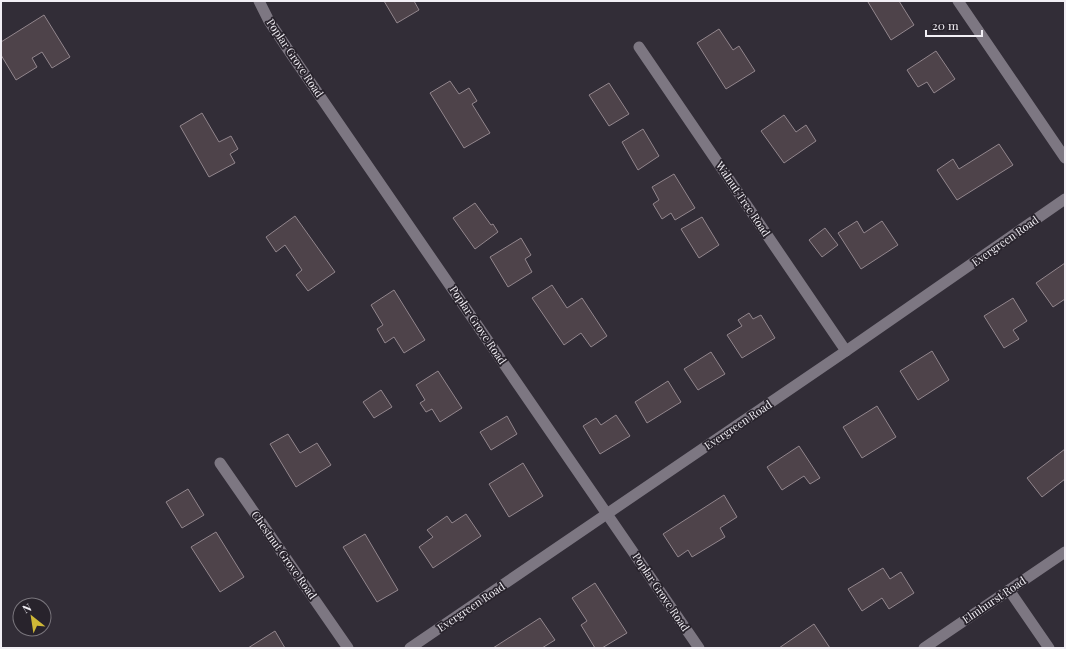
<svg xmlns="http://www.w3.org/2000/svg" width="1066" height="649" font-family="'Playfair Display',serif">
	<rect width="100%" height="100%" fill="#322d37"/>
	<!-- building -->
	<g fill="#4e434a" stroke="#92868d">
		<polygon points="384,1 414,1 419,10 397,23"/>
		<polygon points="870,1 899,1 914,25 891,40 868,2"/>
		<polygon points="44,15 70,57 52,68 42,52 32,58 37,67 16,80 1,55 1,42"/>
		<polygon points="719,29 733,50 739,46 755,71 726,89 697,43"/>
		<polygon points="936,51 955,79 934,93 927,82 918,87 907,70"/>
		<polygon points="450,81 459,94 469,88 477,101 472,104 490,133 464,148 430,93"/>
		<polygon points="609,83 629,114 609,126 589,95"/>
		<polygon points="202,113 219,142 231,136 238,149 230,154 235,163 209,177 180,126"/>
		<polygon points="784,115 796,132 806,125 816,141 784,163 761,131"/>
		<polygon points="643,129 659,156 638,170 622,142"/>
		<polygon points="999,144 1013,165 957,200 937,170 953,159 959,169"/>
		<polygon points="674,174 695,208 675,220 671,213 662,219 653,204 659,200 652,187"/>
		<polygon points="475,203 491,225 493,224 498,232 475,249 453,218"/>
		<polygon points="295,216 335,272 308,291 296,275 302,270 285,245 276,252 266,237"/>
		<polygon points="702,217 719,245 699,258 681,229"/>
		<polygon points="857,221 864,233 882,221 898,245 861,269 838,233"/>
		<polygon points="825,228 838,245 822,257 809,240"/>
		<polygon points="521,238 531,255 525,259 532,272 508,287 490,257"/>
		<polygon points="1065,263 1065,299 1053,307 1036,283"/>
		<polygon points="552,285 567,308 582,298 607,336 591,347 581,333 564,345 532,298"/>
		<polygon points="394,290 425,340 404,353 394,337 385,343 377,329 383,325 371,305"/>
		<polygon points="1013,298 1027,321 1013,330 1019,339 1004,348 984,316"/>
		<polygon points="749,313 753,319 761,315 775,338 742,358 727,335 742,326 738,320"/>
		<polygon points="932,351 949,380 918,400 900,371"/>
		<polygon points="711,352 725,374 698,390 684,369"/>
		<polygon points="438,371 462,408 440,422 432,409 426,412 420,403 425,400 416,385"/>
		<polygon points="668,381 681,402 647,423 635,402"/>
		<polygon points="381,390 392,407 374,418 363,402"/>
		<polygon points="877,406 896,437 862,458 843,427"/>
		<polygon points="616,415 630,436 600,454 583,426 596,418 601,425"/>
		<polygon points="507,416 517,434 491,450 480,432"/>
		<polygon points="288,434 300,453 317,443 331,465 296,487 270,444"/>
		<polygon points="799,446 820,478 810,484 804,476 782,490 767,467"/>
		<polygon points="1065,449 1065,479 1042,497 1027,478"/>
		<polygon points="523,463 543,496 509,517 489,484"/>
		<polygon points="188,489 204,515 182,528 166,502"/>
		<polygon points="724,495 737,517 720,528 725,537 692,557 688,550 678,557 663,534"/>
		<polygon points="466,514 481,536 433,568 419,547 433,537 427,530 447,516 452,523"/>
		<polygon points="216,532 244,577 220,592 191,547"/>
		<polygon points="365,534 398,590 377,602 343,547"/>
		<polygon points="883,568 890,579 901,572 914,593 889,609 882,598 862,611 848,589"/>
		<polygon points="595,583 627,633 602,648 595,648 581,625 587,621 572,598"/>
		<polygon points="540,618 555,640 542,648 493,648"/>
		<polygon points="814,624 830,648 779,648"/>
		<polygon points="275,631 285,648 248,648"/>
	</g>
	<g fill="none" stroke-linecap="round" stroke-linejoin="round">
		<!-- minor -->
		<g stroke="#7d7782" stroke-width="11">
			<polyline points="259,1 269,21 291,54 699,648"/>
			<polyline points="958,1 1065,158"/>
			<polyline points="639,47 846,351"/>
			<polyline points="220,463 348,648"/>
			<polyline points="1009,590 1049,648"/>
			<polyline points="410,648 846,351 1065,199"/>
		</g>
		<!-- tertiary -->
		<polyline stroke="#7d7782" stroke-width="11" points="924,648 1065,552"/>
	</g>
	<g text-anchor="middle" stroke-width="3.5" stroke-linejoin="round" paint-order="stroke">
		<!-- street labels -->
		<g font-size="11" fill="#f2eff5" stroke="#28232c">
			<text transform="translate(295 58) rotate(56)" y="4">Poplar Grove Road</text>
			<text transform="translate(743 199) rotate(56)" y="4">Walnut Tree Road</text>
			<text transform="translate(1005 241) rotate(-35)" y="4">Evergreen Road</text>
			<text transform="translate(478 325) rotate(56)" y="4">Poplar Grove Road</text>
			<text transform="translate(738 425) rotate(-34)" y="4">Evergreen Road</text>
			<text transform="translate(284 555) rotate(55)" y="4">Chestnut Grove Road</text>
			<text transform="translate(661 592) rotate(56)" y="4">Poplar Grove Road</text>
			<text transform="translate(994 600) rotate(-34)" y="4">Elmhurst Road</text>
			<text transform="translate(471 607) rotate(-34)" y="4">Evergreen Road</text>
		</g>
	</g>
	<!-- border -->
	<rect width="1066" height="649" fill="none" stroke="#f2eff5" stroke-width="4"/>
	<!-- north arrow -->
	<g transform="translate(32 617) rotate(330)"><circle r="19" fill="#28232c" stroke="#79757c"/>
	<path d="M0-3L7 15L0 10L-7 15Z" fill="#cfb837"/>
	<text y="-6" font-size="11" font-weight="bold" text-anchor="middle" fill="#f2eff5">N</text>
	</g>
	<!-- scale -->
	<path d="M926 30v6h56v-6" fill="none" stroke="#f2eff5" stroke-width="2"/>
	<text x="932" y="30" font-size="12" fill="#f2eff5" stroke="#28232c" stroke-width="3" paint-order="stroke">20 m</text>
</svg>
